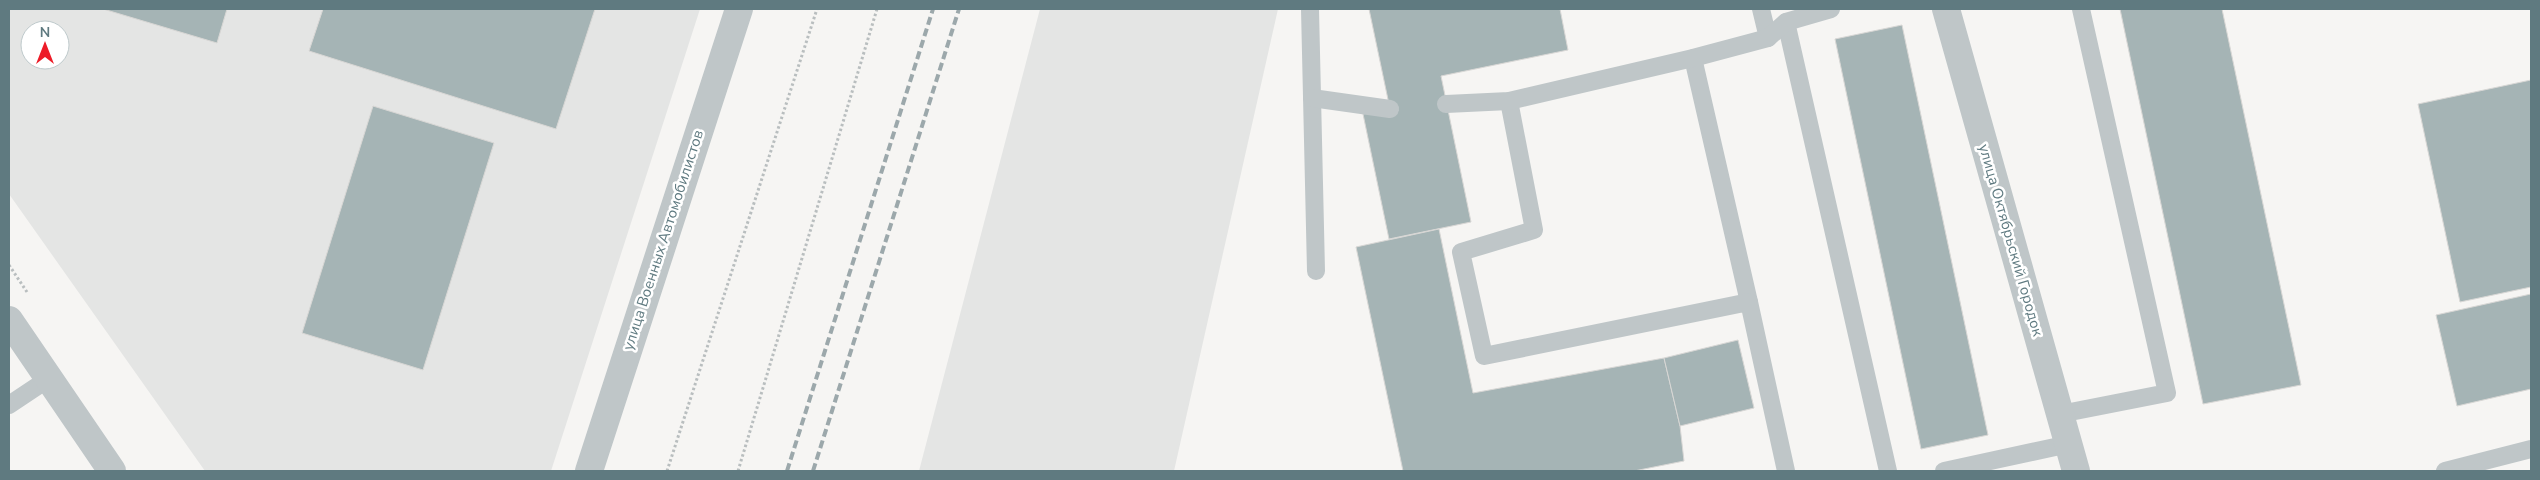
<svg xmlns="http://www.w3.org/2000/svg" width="2540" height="480" font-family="'Nunito Sans',sans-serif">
	<rect width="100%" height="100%" fill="#f6f5f3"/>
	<!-- built -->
	<g fill="#e4e5e4" fill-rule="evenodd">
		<path d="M 9,9 L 700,9 L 551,471 L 205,471 L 9,194 ZM 30,30 L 60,30 L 60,60 L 30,60 Z"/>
		<polygon points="1040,9 1278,9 1174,471 919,471"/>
	</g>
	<!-- building -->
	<g fill="#a5b4b5" stroke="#d8d7d5">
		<polygon points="103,9 227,9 217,43"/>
		<polygon points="323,9 595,9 556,129 309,51"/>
		<polygon points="1369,9 1560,9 1568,50 1441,76 1471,222 1389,239 1363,114 1390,109"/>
		<polygon points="2120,9 2222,9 2301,385 2203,404"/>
		<polygon points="1902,25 1988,435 1921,449 1835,39"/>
		<polygon points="2531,80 2531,287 2460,302 2418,104"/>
		<polygon points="373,106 494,143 423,370 302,333"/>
		<polygon points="1439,229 1473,393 1664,358 1680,426 1684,461 1634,471 1403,471 1356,247"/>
		<polygon points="2531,294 2531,389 2457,406 2436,315"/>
		<polygon points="1738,340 1754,408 1680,426 1664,358"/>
	</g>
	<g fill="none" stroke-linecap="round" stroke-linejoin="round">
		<!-- path -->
		<g stroke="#b9bebf" stroke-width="3" stroke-dasharray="2.5 2.5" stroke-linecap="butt">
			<polyline points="9,265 27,292"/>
			<polyline points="667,471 817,9"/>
			<polyline points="738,471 877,9"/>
		</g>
		<!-- service -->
		<g stroke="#bfc6c8" stroke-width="18">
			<polyline points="1310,9 1316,271"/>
			<polyline points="1761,9 1768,38"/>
			<polyline points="1786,22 1888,471"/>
			<polyline points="1693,58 1749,302"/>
			<polyline points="1312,98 1390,109"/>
			<polyline points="1509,101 1534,230 1461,252 1484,356 1749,302 1786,471"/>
			<polyline points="1446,104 1509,101 1693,58 1768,38 1786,22 1831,9"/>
			<polyline points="9,405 48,379"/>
			<polyline points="2060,414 2167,393 2081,9"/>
			<polyline points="1944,471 2069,444"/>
			<polyline points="2445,471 2531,449"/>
		</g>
		<!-- minor -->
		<g stroke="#bfc6c8" stroke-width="28">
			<polyline points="1946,9 2076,471"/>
			<polyline points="9,320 112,471"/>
		</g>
		<!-- tertiary -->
		<polyline stroke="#bfc6c8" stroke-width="28" points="589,471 739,9"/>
		<!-- rail -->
		<g stroke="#9ca8ab" stroke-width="4" stroke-dasharray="8 4" stroke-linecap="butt">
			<polyline points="787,471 933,9"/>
			<polyline points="813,471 959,9"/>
		</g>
	</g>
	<g text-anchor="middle" stroke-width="5" stroke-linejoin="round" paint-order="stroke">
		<!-- street labels -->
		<g font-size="15" fill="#5f7a80" stroke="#fff">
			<text transform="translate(663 240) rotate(-72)" y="5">улица Военных Автомобилистов</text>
			<text transform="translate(2011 240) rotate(74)" y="5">улица Октябрьский Городок</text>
		</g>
	</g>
	<!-- border -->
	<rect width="2540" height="480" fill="none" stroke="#5f7a80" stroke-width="20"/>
	<!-- north arrow -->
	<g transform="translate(45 45)"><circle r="24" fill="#ffffff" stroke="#bfcacc"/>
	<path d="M0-4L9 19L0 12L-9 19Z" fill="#ed1c28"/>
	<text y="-8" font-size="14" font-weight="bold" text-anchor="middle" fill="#5f7a80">N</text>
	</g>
</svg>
